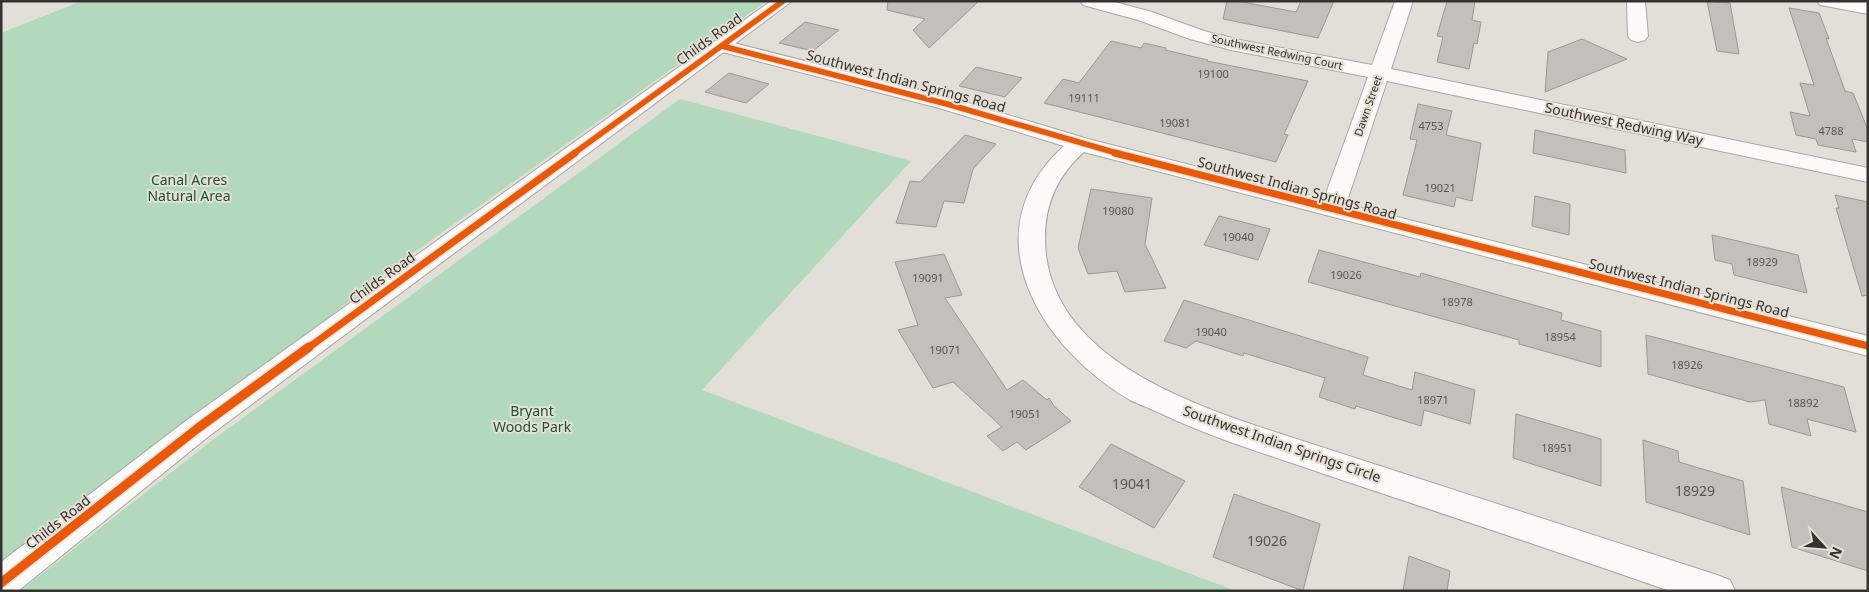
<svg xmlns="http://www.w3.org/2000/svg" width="1869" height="592" font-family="'Noto Sans',sans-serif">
	<rect width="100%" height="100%" fill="#e2ded8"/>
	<!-- green -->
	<g fill="#b2d9bb">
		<polygon points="82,1 767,1 385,273 1,574 1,33"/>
		<polygon points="680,99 911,161 702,390 1236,591 20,591 214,439"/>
	</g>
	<!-- building -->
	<g fill="#c3bfbb" stroke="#9c9995">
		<polygon points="888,1 979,1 929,48 913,30 925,19 887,10"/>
		<polygon points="1227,1 1237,1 1296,12 1301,1 1334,1 1318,38 1223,19"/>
		<polygon points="1447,1 1475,1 1472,20 1481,22 1477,44 1474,43 1469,69 1437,62 1443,37 1437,36"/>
		<polygon points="1707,1 1730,3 1739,54 1717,51"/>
		<polygon points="1789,8 1819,13 1829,39 1826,38 1845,91 1853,93 1868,130 1868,142 1852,139 1856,152 1818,145 1816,139 1796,135 1790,112 1810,116 1800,83 1814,85"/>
		<polygon points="805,22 839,30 813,51 779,43"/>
		<polygon points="1582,39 1627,59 1545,92 1548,52"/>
		<polygon points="1111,41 1141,48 1144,43 1166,48 1165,50 1208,60 1207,61 1308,81 1284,134 1288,135 1276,162 1044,103 1063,79 1079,83"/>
		<polygon points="976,67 1022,78 1005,97 959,86"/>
		<polygon points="729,73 769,84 746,103 705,92"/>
		<polygon points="1418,104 1452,111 1446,135 1481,143 1472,201 1456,197 1454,207 1403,195 1417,140 1410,139"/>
		<polygon points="1535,130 1625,150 1626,173 1533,153"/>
		<polygon points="965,135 996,144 973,169 964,203 944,201 936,227 896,223 910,181 920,182"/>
		<polygon points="1091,189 1152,198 1145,244 1166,288 1125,292 1117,271 1088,274 1078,248"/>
		<polygon points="1835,195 1868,202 1868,295 1862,296 1836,208 1839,208"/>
		<polygon points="1535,196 1570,204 1569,235 1532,226"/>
		<polygon points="1219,216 1270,229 1258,260 1204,245"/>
		<polygon points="1712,235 1798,255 1807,293 1734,275 1732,264 1715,260"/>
		<polygon points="1319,250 1420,277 1421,273 1562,313 1561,320 1601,331 1601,367 1519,344 1519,340 1308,282"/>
		<polygon points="944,254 962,295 945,298 1007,390 1023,380 1047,400 1049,398 1054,406 1071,421 1026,450 1017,442 1003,451 987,436 1002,427 953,382 933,388 898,330 918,325 895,262"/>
		<polygon points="1184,300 1368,357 1363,375 1412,390 1415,372 1475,390 1470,424 1424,410 1421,426 1356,406 1355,409 1319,397 1325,378 1244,353 1243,356 1196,341 1186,348 1164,341"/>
		<polygon points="1646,335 1844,387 1856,432 1807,419 1811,436 1769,424 1765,400 1750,402 1648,374"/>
		<polygon points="1516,414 1601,439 1601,486 1513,458"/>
		<polygon points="1643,440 1678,451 1679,462 1743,481 1750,535 1646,502"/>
		<polygon points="1111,444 1185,481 1154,528 1079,487"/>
		<polygon points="1781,487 1868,512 1868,571 1792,547"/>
		<polygon points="1234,494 1320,524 1303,591 1213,557"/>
		<polygon points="1409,556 1450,571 1447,591 1403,591"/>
	</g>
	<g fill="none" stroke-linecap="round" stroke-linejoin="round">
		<defs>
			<g id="minor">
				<path d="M 1080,1 L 1111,1 L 1152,12 L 1204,31 L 1240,40 L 1372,65 L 1395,1 L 1413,1 L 1391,69 L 1868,168 L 1868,182 L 1387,81 L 1346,204 L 1868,336 L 1868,356 L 1084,152 C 1058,175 1045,203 1045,238 C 1045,354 1184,402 1275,432 L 1717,575 L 1730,580 L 1735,591 L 1670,591 C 1558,552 1445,514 1333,477 C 1276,457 1217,440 1162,414 C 1152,409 1140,405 1130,400 C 1039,347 969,232 1064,146 L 939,108 L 715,50 L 712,46 L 715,42 L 722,40 L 955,99 L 1088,139 L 1324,199 L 1368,77 L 1231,50 L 1190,39 L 1138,20 L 1083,5 Z"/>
				<polygon points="1627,1 1645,1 1648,36 1645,40 1638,42 1631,40 1628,36"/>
				<polygon points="1817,1 1868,2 1868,14 1826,6 1820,5"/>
			</g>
			<polygon id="tertiary" points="771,1 792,1 209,436 18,591 1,591 1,562 187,420"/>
		</defs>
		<!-- minor casing -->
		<use href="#minor" stroke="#aaa7a3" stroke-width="2"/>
		<!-- tertiary casing -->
		<use href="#tertiary" stroke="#aaa7a3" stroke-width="2"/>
		<!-- minor -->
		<use href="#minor" fill="#fbfaf9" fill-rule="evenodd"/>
		<!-- tertiary -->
		<use href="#tertiary" fill="#fbfaf9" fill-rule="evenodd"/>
		<defs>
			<g id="cycleway-far2">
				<polyline points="722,46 947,104 1120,154"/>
				<polyline points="573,154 783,1"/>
			</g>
			<g id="cycleway-far1">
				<polyline points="1115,153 1868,346"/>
				<polyline points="308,348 575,153"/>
			</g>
			<polyline id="cycleway" points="1,583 198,428 309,347"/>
		</defs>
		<!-- cycleway-far2 casing -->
		<use href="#cycleway-far2" stroke="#e5dfd5" stroke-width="8"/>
		<!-- cycleway-far1 casing -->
		<use href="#cycleway-far1" stroke="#e5dfd5" stroke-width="10"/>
		<!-- cycleway casing -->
		<use href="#cycleway" stroke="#e5dfd5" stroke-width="12"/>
		<!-- cycleway-far2 -->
		<use href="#cycleway-far2" stroke="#e8590c" stroke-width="5.5"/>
		<!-- cycleway-far1 -->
		<use href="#cycleway-far1" stroke="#e8590c" stroke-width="7"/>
		<!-- cycleway -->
		<use href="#cycleway" stroke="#e8590c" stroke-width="9"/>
	</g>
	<g text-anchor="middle" stroke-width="4" stroke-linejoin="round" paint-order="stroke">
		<!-- far-street labels -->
		<g font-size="11" fill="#35322f" stroke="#e5dfd5">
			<text transform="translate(1277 52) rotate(12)" y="4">Southwest Redwing Court</text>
			<text transform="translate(1368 106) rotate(-71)" y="4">Dawn Street</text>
		</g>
		<!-- number labels -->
		<g font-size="11" fill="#585552">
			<text x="1213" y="78">19100</text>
			<text x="1084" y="102">19111</text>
			<text x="1175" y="127">19081</text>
			<text x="1431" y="130">4753</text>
			<text x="1831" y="135">4788</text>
			<text x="1440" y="192">19021</text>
			<text x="1118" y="215">19080</text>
			<text x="1238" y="241">19040</text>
			<text x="1762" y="266">18929</text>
			<text x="1346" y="279">19026</text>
			<text x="928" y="282">19091</text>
			<text x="1457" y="306">18978</text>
			<text x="1211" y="336">19040</text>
			<text x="1560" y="341">18954</text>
			<text x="945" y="354">19071</text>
			<text x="1687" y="369">18926</text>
			<text x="1433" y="404">18971</text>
			<text x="1803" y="407">18892</text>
			<text x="1025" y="418">19051</text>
			<text x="1557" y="452">18951</text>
		</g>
		<!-- street labels -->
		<g font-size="14" fill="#35322f" stroke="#e5dfd5">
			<text transform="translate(709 39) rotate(-36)" y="5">Childs Road</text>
			<text transform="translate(906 81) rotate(15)" y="5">Southwest Indian Springs Road</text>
			<text transform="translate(1624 124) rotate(12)" y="5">Southwest Redwing Way</text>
			<text transform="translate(1297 188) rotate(15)" y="5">Southwest Indian Springs Road</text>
			<text transform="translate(382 278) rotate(-36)" y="5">Childs Road</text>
			<text transform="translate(1689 288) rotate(14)" y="5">Southwest Indian Springs Road</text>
			<text transform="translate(1282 444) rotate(19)" y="5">Southwest Indian Springs Circle</text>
			<text transform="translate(58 522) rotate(-38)" y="5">Childs Road</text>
		</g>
		<!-- park labels -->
		<g font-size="14" fill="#1a5332" stroke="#e5dfd5">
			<text x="189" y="185">Canal Acres<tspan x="189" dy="16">Natural Area</tspan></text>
			<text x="532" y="416">Bryant<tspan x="532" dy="16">Woods Park</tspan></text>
		</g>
		<!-- near-number labels -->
		<g font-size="14" fill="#585552">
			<text x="1132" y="489">19041</text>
			<text x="1695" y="496">18929</text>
			<text x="1267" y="546">19026</text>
		</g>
	</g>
	<!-- border -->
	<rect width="1869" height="592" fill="none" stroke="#35322f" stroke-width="5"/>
	<!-- north arrow -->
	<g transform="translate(1824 547) rotate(116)" stroke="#e5dfd5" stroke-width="4" paint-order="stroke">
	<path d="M0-4L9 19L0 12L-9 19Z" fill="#35322f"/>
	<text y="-8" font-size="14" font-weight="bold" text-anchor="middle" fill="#35322f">N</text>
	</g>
</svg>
